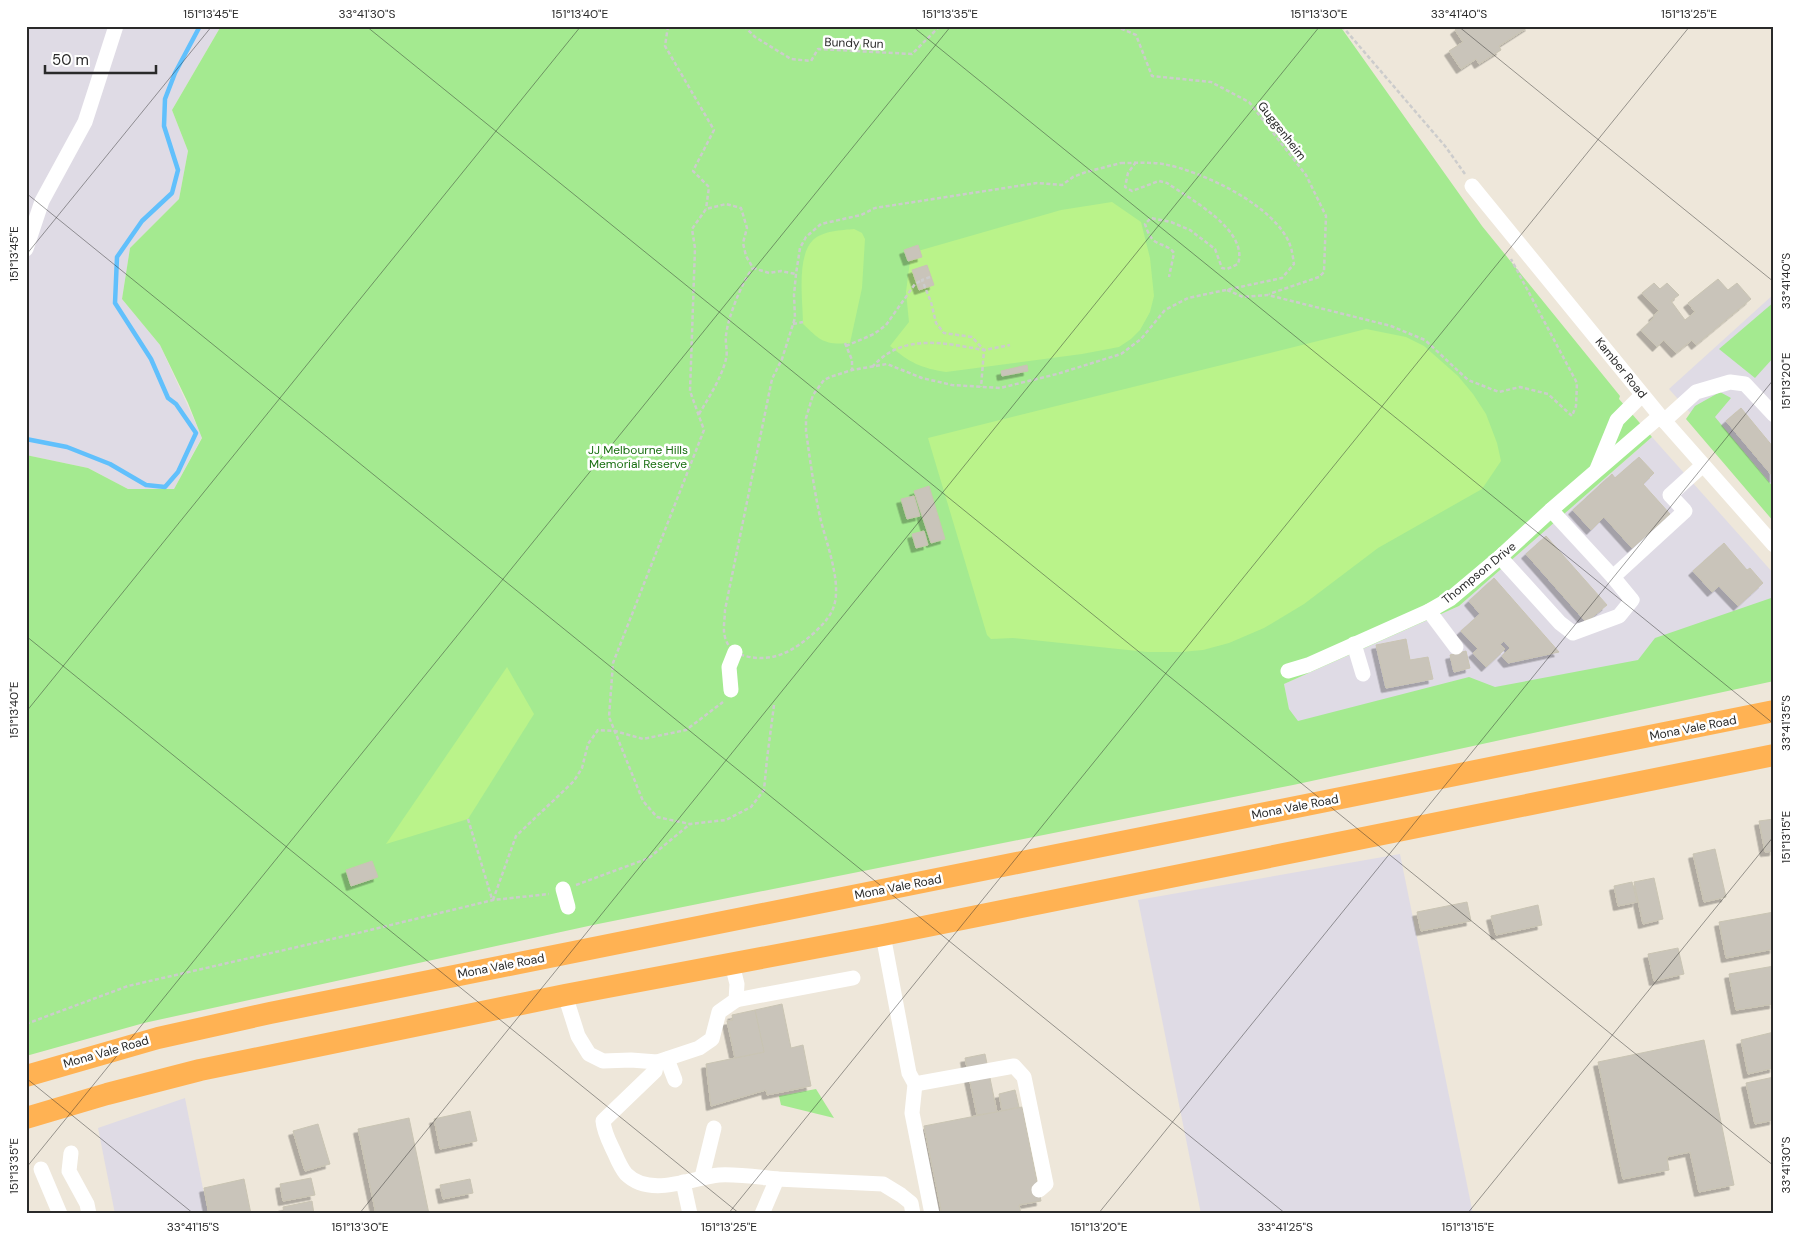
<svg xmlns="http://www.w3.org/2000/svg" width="1800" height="1240" font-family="'DM Sans',sans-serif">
	<defs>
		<filter id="shadow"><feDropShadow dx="-4.5" dy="4.5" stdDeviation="0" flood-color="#0004"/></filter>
	</defs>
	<rect width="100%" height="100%" fill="#eee7da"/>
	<!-- industrial -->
	<g fill="#dfdbe5">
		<polygon points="26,26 221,26 172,110 188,151 179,199 130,248 122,299 160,345 202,437 174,489 128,489 88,468 26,455"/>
		<polygon points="1774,294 1774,506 1669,389"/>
		<polygon points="1652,437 1774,574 1774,609 1769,676 1300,770 1284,684 1459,606"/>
		<polygon points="1400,854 1473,1214 1201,1214 1138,900"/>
		<polygon points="185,1098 208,1214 115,1214 98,1128"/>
	</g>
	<!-- green -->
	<g fill="#a4ea90">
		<polygon points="221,26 1340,26 1482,226 1620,396 1619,399 1652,437 1459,606 1284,684 1289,709 1298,721 1469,677 1495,687 1638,660 1655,638 1774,597 1774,681 1293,785 593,925 144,1023 26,1056 26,455 88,468 128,489 174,489 202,438 188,403 160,345 122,299 130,248 179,199 188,151 172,110"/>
		<polygon points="1774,302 1774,357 1755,378 1719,349"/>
		<polygon points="1720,392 1731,398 1715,417 1774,488 1774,522 1686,419 1695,406"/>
		<polygon points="816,1089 834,1118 781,1105 779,1096"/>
	</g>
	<!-- pitch -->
	<g fill="#baf38a">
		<path d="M 1112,202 L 1141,222 L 1150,258 L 1154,296 L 1150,312 L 1140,330 L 1131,339 L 1119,347 L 1082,354 L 946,372 C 921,368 910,363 890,346 L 909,322 L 906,292 L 911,253 L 1061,210 Z"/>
		<path d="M 854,229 L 862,233 L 865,239 L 862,288 L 850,343 C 824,345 821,341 803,324 C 803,301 796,257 813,240 C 822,231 842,230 854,229 Z"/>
		<polygon points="1366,329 1406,337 1424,346 1458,376 1473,394 1486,414 1497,443 1501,461 1482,489 1378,548 1304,604 1264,628 1229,643 1203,650 1181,652 1147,652 1013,638 991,639 987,635 928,438"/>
		<polygon points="507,667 534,714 468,819 386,844"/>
	</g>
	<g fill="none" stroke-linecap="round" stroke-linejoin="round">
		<!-- stream -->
		<polyline stroke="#61c0fc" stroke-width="4.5" points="26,439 67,447 110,464 146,485 165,487 178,472 196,433 176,404 168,398 151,359 115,303 117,257 142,221 172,193 178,170 164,126 165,99 175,73 200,26"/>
	</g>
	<!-- building -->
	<g fill="#c9c4ba" stroke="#c9c4b3" filter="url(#shadow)">
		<polygon points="1460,26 1489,27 1530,26 1499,46 1501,50 1479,64 1476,59 1461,69 1449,51 1463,42 1455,30"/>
		<polygon points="918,245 922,257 908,261 904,250"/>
		<polygon points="927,265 934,285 919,290 912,270"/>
		<polygon points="1718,279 1728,290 1737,283 1751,299 1696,345 1692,340 1676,353 1664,340 1657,347 1641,330 1654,318 1653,316 1659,311 1642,293 1654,283 1660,289 1667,283 1679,295 1671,301 1685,320 1695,312 1688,303"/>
		<polygon points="1027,365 1028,371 1002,376 1001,371"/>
		<polygon points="1741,408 1774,448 1774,478 1726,421"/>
		<polygon points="1639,457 1654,473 1643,484 1670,514 1632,548 1604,517 1591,530 1573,510 1612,474 1615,478"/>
		<polygon points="929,486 945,539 931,543 914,491"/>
		<polygon points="914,496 920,516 907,519 901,499"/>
		<polygon points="924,531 928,545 916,548 912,534"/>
		<polygon points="1546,536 1607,605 1586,622 1526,554"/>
		<polygon points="1724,543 1747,570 1750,568 1763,583 1738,606 1719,586 1712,592 1693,571"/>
		<polygon points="1494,578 1559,652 1508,663 1502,656 1510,648 1504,641 1500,644 1505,649 1486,667 1473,653 1478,649 1461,631 1480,614 1469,601"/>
		<polygon points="1406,639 1410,660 1428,657 1433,679 1386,688 1376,645"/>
		<polygon points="1466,651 1470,668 1454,672 1450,655"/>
		<polygon points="1774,819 1774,851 1765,852 1759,821"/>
		<polygon points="1715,849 1726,897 1704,902 1693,854"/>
		<polygon points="372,861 378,877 351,886 346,870"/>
		<polygon points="1654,878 1663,919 1643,924 1634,882"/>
		<polygon points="1632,882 1637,902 1618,906 1614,886"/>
		<polygon points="1467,902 1471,921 1421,931 1417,912"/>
		<polygon points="1538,905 1542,925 1496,935 1491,916"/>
		<polygon points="1774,912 1774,949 1726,958 1719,922"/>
		<polygon points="1678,948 1684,974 1654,981 1648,954"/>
		<polygon points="1774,966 1774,1004 1736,1010 1729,974"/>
		<polygon points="782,1004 791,1048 803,1045 811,1086 767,1095 766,1090 711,1106 706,1064 764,1052 755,1010"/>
		<polygon points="755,1010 764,1052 735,1058 727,1021 733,1020 732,1015"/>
		<polygon points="1774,1032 1774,1068 1748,1074 1741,1040"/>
		<polygon points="1704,1040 1734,1185 1699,1192 1690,1152 1667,1157 1669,1170 1623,1179 1598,1062"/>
		<polygon points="985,1054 997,1112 977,1115 965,1058"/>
		<polygon points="1774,1077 1774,1120 1755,1124 1746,1083"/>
		<polygon points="1015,1090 1019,1107 1002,1111 999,1094"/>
		<polygon points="1022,1107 1041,1201 1019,1205 1021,1214 942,1214 924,1126"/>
		<polygon points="470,1111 477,1141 440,1149 434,1119"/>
		<polygon points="409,1118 429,1214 376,1214 358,1129"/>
		<polygon points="318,1124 330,1164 305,1171 293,1131"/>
		<polygon points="311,1178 315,1195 283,1201 280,1184"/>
		<polygon points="244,1179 251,1214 209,1214 204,1188"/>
		<polygon points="470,1179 473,1193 443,1199 440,1185"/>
		<polygon points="312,1201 314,1214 284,1214 283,1207"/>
	</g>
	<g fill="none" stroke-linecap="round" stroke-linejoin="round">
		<!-- path -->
		<g stroke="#ccc" stroke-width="2.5" stroke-dasharray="4 2.5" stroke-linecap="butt">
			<polyline points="668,26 665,46 714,130 693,171 709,187 706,209"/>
			<polyline points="744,26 755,37 791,59 811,61 818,49 912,54 938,28 938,26"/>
			<polyline points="1115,26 1136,35 1152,76 1211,82 1249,102 1306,175 1326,216 1324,272 1319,277 1269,294"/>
			<polyline points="1342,26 1445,146 1465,174"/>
			<path d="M 1136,162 L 1128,173 L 1125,187 L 1132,191 L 1159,181 L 1167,183 C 1190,199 1249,230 1238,264 L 1227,269 L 1222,268 L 1215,249 L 1190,230 L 1171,222 L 1151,218 L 1145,224 C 1147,230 1150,239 1156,242 C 1163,246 1169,246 1174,253 L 1169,277"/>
			<path d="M 1121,163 C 1135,163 1149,162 1163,164 C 1202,171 1276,206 1290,245 C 1292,250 1293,258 1294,264 L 1282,278 L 1188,298 L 1165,310 L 1141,339 L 1121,354 L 1057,374 L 1000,388 L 952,385 L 922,378 L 887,364 L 852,370 L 830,377 L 824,380 L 813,395 L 806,418 L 806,431 C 810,460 814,489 820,517 C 826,542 840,577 835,602 C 832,616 823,624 814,633 C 793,651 774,663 745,656 C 737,654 729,649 726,640 C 722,631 725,620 725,610 L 772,379 L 782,359 L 795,318 L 794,295 L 796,274 L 800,248 L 806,237 L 821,224 L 861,215 L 875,208 L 1037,183 L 1062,185 L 1073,177 L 1086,172 Z"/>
			<polyline points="930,277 922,280 931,302 936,323 944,333 972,337 984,350 1010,345"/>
			<polyline points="1227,290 1243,297 1268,295 1391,326 1425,340 1468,380 1499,392 1520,387 1548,394 1572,416 1576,406 1577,383 1511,259"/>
			<polyline points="793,324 803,322"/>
			<polyline points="845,343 852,360 852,370"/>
			<polyline points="846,346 874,334 886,325 915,284 922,280"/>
			<path d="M 872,367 C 877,362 882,357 887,354 C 917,335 953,345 984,350 L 981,387"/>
			<path d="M 699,414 C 709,397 721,379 726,359 C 728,352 725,343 726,336 C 727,320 742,281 753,268"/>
			<polyline points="774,705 767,759 764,790 751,807 726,820 690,824 657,817 643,801 609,717 613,663 704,430 690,391 695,248 692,229 706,209 726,204 741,208 747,228 743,243 746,256 753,268 769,273 781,271 796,274"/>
			<polyline points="468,819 492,899"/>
			<polyline points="576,885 649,858 690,824"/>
			<polyline points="493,900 516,836 574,781 582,768 588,744 598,730 615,731 643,739 686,730 723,702"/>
			<polyline points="26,1024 128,986 358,933 493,900 549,894"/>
		</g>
		<!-- minor -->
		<g stroke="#fff" stroke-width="15">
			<polyline points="1472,186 1660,416 1774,545"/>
			<polyline points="26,249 42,201 85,122 116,26"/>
			<polyline points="1664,421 1696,392 1730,382 1745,384 1774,415"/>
			<polyline points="1597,469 1617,420 1642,395"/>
			<polyline points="1551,510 1613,577 1685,511 1670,495 1703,465"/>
			<polyline points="1500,557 1560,623 1573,633 1619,616 1632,600 1613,577"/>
			<polyline points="1429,611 1456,647"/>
			<polyline points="1354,644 1363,674"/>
			<polyline points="1288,671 1308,665 1429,611 1450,599 1500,557 1551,510 1660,416"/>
			<polyline points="731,690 729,667 735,652"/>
			<polyline points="563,889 568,907"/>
			<polyline points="883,935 909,1073 915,1084 912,1113 932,1214"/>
			<polyline points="565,995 578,1036 589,1054 603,1061 631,1060 657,1062 699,1048 712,1039 719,1012 736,1000 737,984 732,964"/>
			<polyline points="736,1000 853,978"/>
			<polyline points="667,1059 675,1080"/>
			<path d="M 657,1062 L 655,1071 L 603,1121 C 604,1133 610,1143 615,1154 C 618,1161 621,1168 626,1174 C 650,1198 691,1178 719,1175 C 738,1174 758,1177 777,1179"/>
			<polyline points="915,1084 1014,1066 1024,1077 1046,1184 1039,1190"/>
			<polyline points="71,1153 69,1171 87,1204 89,1214"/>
			<polyline points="41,1169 60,1214"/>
			<polyline points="702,1177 714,1128"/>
			<polyline points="683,1182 690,1214"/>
			<polyline points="762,1214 777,1179 883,1184 901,1195 911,1203 913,1214"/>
		</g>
		<!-- highway -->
		<g stroke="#ffb253" stroke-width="22">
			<polyline points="26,1076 158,1038 270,1013 1774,711"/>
			<polyline points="26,1118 107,1094 200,1070 565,995 883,935 1774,755"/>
		</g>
	</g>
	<!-- ticks -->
	<path fill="none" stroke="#2a2a2a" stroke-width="1" stroke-opacity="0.45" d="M 366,26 L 1774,1166M 912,26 L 1774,724M 1458,26 L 1774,282M 26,193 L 1286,1214M 26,255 L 212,26M 26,636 L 740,1214M 26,712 L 581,26M 26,1078 L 194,1214M 26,1168 L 951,26M 359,1214 L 1320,26M 728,1214 L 1690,26M 1098,1214 L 1774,379M 1467,1214 L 1774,836"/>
	<g text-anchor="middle" stroke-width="5" stroke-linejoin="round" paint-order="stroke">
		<!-- street labels -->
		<g font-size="12" fill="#2a2a2a" stroke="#fff">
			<text transform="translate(854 43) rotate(2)" y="4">Bundy Run</text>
			<text transform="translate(1282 131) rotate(52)" y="4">Guggenheim</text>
			<text transform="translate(1621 368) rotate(51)" y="4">Kamber Road</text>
			<text transform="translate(1479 573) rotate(-39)" y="4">Thompson Drive</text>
			<text transform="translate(1693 728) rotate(-11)" y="4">Mona Vale Road</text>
			<text transform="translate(1295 807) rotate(-11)" y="4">Mona Vale Road</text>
			<text transform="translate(898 887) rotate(-11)" y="4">Mona Vale Road</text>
			<text transform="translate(501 966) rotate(-11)" y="4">Mona Vale Road</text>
			<text transform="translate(106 1052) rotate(-16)" y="4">Mona Vale Road</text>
		</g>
		<!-- park labels -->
		<g font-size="12" fill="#1a6f12" stroke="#fff">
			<text x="638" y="454">JJ Melbourne Hills<tspan x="638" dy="14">Memorial Reserve</tspan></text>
		</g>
	</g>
	<!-- border -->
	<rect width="1800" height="1240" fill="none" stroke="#ffffff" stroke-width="55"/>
	<!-- scale -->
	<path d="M45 65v8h111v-8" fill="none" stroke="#2a2a2a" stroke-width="2.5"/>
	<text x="52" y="65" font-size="15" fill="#2a2a2a" stroke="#ffffff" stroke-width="4" paint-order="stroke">50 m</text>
	<rect x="28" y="28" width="1744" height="1184" fill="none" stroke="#2a2a2a" stroke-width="2"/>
	<g font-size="12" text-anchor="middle" fill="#2a2a2a">
		<text x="211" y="18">151°13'45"E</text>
		<text x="367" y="18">33°41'30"S</text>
		<text x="580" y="18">151°13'40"E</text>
		<text x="950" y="18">151°13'35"E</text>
		<text x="1319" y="18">151°13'30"E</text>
		<text x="1459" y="18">33°41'40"S</text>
		<text x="1689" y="18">151°13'25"E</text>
		<text transform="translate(14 254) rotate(-90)" y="4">151°13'45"E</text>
		<text transform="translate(1786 281) rotate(-90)" y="4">33°41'40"S</text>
		<text transform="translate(1786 381) rotate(-90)" y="4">151°13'20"E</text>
		<text transform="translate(14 710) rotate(-90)" y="4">151°13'40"E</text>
		<text transform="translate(1786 723) rotate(-90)" y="4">33°41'35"S</text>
		<text transform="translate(1786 837) rotate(-90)" y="4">151°13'15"E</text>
		<text transform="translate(1786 1165) rotate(-90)" y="4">33°41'30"S</text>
		<text transform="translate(14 1166) rotate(-90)" y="4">151°13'35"E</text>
		<text x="193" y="1231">33°41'15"S</text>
		<text x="360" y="1231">151°13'30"E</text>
		<text x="729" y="1231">151°13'25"E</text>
		<text x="1099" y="1231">151°13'20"E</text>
		<text x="1285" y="1231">33°41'25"S</text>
		<text x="1468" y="1231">151°13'15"E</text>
	</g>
</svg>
